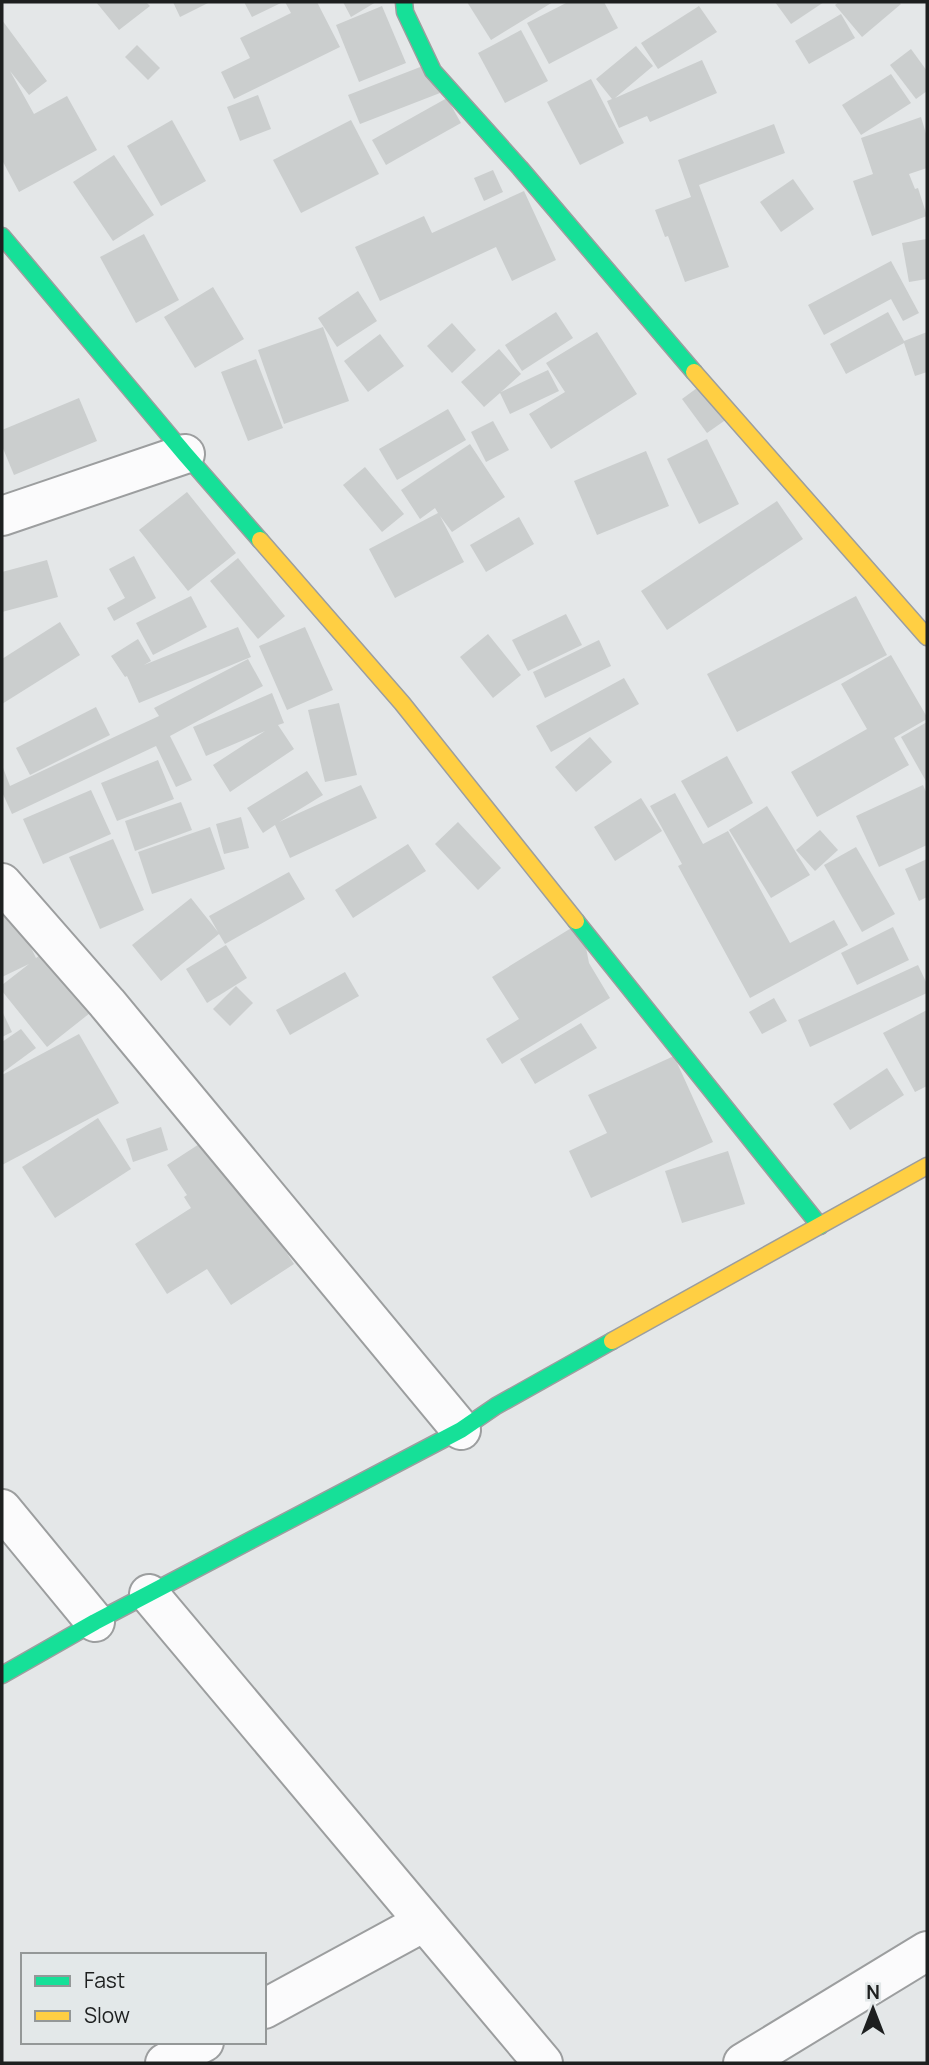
<svg xmlns="http://www.w3.org/2000/svg" width="929" height="2065" font-family="Manrope,sans-serif">
	<rect width="100%" height="100%" fill="#e4e7e8"/>
	<!-- building -->
	<g fill="#cbcece">
		<polygon points="96,2 146,2 150,6 119,30"/>
		<polygon points="173,2 210,2 180,17"/>
		<polygon points="244,2 283,2 252,17"/>
		<polygon points="285,2 317,2 340,47 234,99 221,72 250,58 240,38 291,13"/>
		<polygon points="343,2 376,2 351,17"/>
		<polygon points="467,2 553,2 491,40"/>
		<polygon points="568,2 604,2 618,28 549,64 527,23"/>
		<polygon points="775,2 824,2 791,24"/>
		<polygon points="839,2 899,2 901,4 862,37 835,5"/>
		<polygon points="382,6 406,63 359,82 336,25"/>
		<polygon points="699,6 717,32 658,69 641,43"/>
		<polygon points="841,14 855,38 809,64 795,41"/>
		<polygon points="2,20 47,81 29,95 10,71 34,114 67,96 97,150 19,192 2,160"/>
		<polygon points="521,30 548,81 505,103 478,53"/>
		<polygon points="137,45 160,68 148,80 125,57"/>
		<polygon points="636,46 653,66 615,98 702,60 717,93 650,122 647,116 619,128 607,101 612,99 596,79"/>
		<polygon points="911,49 927,71 927,91 916,99 890,65"/>
		<polygon points="428,64 440,93 360,124 348,95"/>
		<polygon points="891,74 911,103 861,135 842,105"/>
		<polygon points="591,79 624,143 580,165 547,102"/>
		<polygon points="258,95 271,129 240,141 227,107"/>
		<polygon points="447,98 461,123 386,165 372,140"/>
		<polygon points="921,117 927,137 927,168 909,174 915,189 918,188 927,216 872,236 853,181 873,174 861,138"/>
		<polygon points="172,120 206,181 161,206 127,146"/>
		<polygon points="351,120 379,174 301,213 273,160"/>
		<polygon points="774,124 785,153 699,185 729,267 685,282 668,236 665,237 655,210 691,197 678,160"/>
		<polygon points="114,155 154,215 113,241 73,182"/>
		<polygon points="493,170 503,192 484,201 474,178"/>
		<polygon points="793,179 814,209 781,232 760,202"/>
		<polygon points="524,191 556,260 512,281 496,247 380,301 355,247 424,216 432,233"/>
		<polygon points="144,234 179,300 136,323 100,257"/>
		<polygon points="927,239 927,279 909,282 902,243"/>
		<polygon points="891,261 919,313 903,321 891,299 824,335 808,305"/>
		<polygon points="213,287 244,339 195,368 164,317"/>
		<polygon points="358,291 377,321 337,347 318,318"/>
		<polygon points="556,312 573,338 522,371 505,345"/>
		<polygon points="888,312 904,341 927,332 927,372 915,376 904,343 846,374 830,344"/>
		<polygon points="452,323 476,350 452,373 427,346"/>
		<polygon points="323,327 349,401 284,424 258,350"/>
		<polygon points="597,332 637,394 551,449 529,414 565,392 546,363"/>
		<polygon points="380,334 404,366 368,392 344,361"/>
		<polygon points="499,349 521,374 501,392 548,370 559,391 510,414 500,393 484,407 461,382"/>
		<polygon points="256,359 283,428 248,441 221,372"/>
		<polygon points="708,380 734,414 707,433 682,399"/>
		<polygon points="79,398 97,441 14,475 2,446 2,430"/>
		<polygon points="448,409 466,440 397,480 379,449"/>
		<polygon points="493,421 509,450 486,462 471,432"/>
		<polygon points="707,439 739,504 699,524 667,459"/>
		<polygon points="470,444 505,497 452,532 440,516 464,562 395,598 369,549 438,513 435,508 420,519 401,490"/>
		<polygon points="646,451 669,506 597,535 574,481"/>
		<polygon points="365,467 404,514 382,532 343,485"/>
		<polygon points="187,492 236,553 188,591 139,530"/>
		<polygon points="777,501 803,539 667,630 641,591"/>
		<polygon points="519,517 534,544 486,572 470,545"/>
		<polygon points="134,556 156,598 114,621 107,608 125,598 109,569"/>
		<polygon points="238,558 285,616 258,639 210,581"/>
		<polygon points="47,560 58,597 2,612 2,572"/>
		<polygon points="191,596 207,627 153,655 136,623"/>
		<polygon points="856,596 887,655 737,732 707,674"/>
		<polygon points="566,614 582,645 528,671 512,640"/>
		<polygon points="60,622 80,655 2,704 2,659"/>
		<polygon points="238,627 251,657 139,703 127,676 125,677 111,656 138,639 151,661 144,665"/>
		<polygon points="305,627 333,690 287,710 259,646"/>
		<polygon points="488,634 521,675 493,698 460,657"/>
		<polygon points="599,640 611,666 545,698 533,672"/>
		<polygon points="891,655 927,717 927,719 894,738 909,765 817,817 791,772 867,729 841,684"/>
		<polygon points="248,659 263,686 170,736 192,780 176,787 156,746 12,814 2,792 2,765 10,786 159,716 154,708"/>
		<polygon points="624,678 639,704 551,752 536,726"/>
		<polygon points="272,693 284,723 278,725 294,749 230,792 213,765 265,731 206,756 193,727"/>
		<polygon points="339,703 357,775 325,782 308,710"/>
		<polygon points="96,707 110,735 30,775 16,748"/>
		<polygon points="927,722 927,783 901,737"/>
		<polygon points="590,737 612,762 576,792 555,767"/>
		<polygon points="727,756 753,803 708,828 681,781"/>
		<polygon points="158,760 174,799 117,821 101,783"/>
		<polygon points="307,771 323,795 279,822 361,785 377,818 290,858 275,825 263,833 247,808"/>
		<polygon points="923,785 927,794 927,845 879,867 856,816"/>
		<polygon points="91,790 111,834 43,864 23,819"/>
		<polygon points="675,793 703,844 728,831 790,943 834,920 848,945 750,998 678,866 682,864 650,806"/>
		<polygon points="641,798 662,831 615,861 594,827"/>
		<polygon points="181,802 192,830 135,851 125,821"/>
		<polygon points="767,806 810,875 771,898 729,830"/>
		<polygon points="241,817 249,848 224,854 216,824"/>
		<polygon points="458,822 501,868 478,890 435,844"/>
		<polygon points="210,827 225,869 152,894 138,852"/>
		<polygon points="820,830 838,850 815,871 796,850"/>
		<polygon points="113,839 144,910 100,929 69,857"/>
		<polygon points="408,844 426,871 353,918 335,890"/>
		<polygon points="856,847 895,914 862,932 824,865"/>
		<polygon points="927,859 927,897 919,901 905,869"/>
		<polygon points="289,872 305,899 225,944 219,934 161,981 132,945 191,898 218,932 209,916"/>
		<polygon points="4,892 36,958 42,954 90,1013 47,1047 2,991 2,985 29,964 2,977 2,893"/>
		<polygon points="581,922 589,963 610,998 502,1064 486,1039 519,1019 492,977"/>
		<polygon points="893,927 909,960 857,985 841,953"/>
		<polygon points="226,945 247,978 207,1003 186,969"/>
		<polygon points="918,965 927,984 927,993 810,1047 798,1020"/>
		<polygon points="345,972 359,996 290,1035 276,1010"/>
		<polygon points="236,986 253,1003 230,1026 213,1009"/>
		<polygon points="774,998 787,1021 762,1034 749,1012"/>
		<polygon points="927,1010 927,1086 915,1092 883,1033"/>
		<polygon points="2,1011 12,1032 2,1037"/>
		<polygon points="581,1023 597,1048 535,1084 520,1059"/>
		<polygon points="21,1029 36,1048 2,1073 2,1042"/>
		<polygon points="79,1034 119,1103 2,1165 2,1075"/>
		<polygon points="674,1056 713,1142 591,1198 569,1151 607,1133 588,1095"/>
		<polygon points="887,1068 904,1095 850,1130 833,1104"/>
		<polygon points="98,1118 131,1169 55,1218 22,1167"/>
		<polygon points="161,1127 168,1150 133,1162 126,1139"/>
		<polygon points="210,1137 294,1264 231,1305 207,1269 167,1294 135,1244 191,1208 184,1197 187,1195 167,1165"/>
		<polygon points="728,1151 745,1204 682,1223 665,1171"/>
	</g>
	<g fill="none" stroke-linecap="round" stroke-linejoin="round">
		<defs>
			<g id="street">
				<polyline points="2,516 185,454"/>
				<polyline points="2,883 107,1003 461,1430"/>
				<polyline points="2,1509 95,1622"/>
				<polyline points="149,1594 543,2063"/>
				<polyline points="264,2009 424,1922"/>
				<polyline points="165,2063 204,2042"/>
				<polyline points="743,2063 927,1951"/>
			</g>
			<g id="fast">
				<polyline points="404,2 405,12 433,71 520,168 694,372"/>
				<polyline points="2,236 185,454 260,540"/>
				<polyline points="576,921 820,1226"/>
				<polyline points="2,1675 95,1622 461,1430 496,1406 612,1341"/>
			</g>
			<g id="slow">
				<polyline points="694,372 927,637"/>
				<polyline points="260,540 402,703 576,921"/>
				<polyline points="612,1341 927,1166"/>
			</g>
		</defs>
		<!-- street casing -->
		<use href="#street" stroke="#9c9e9f" stroke-width="42"/>
		<!-- fast casing -->
		<use href="#fast" stroke="#9c9e9f" stroke-width="19"/>
		<!-- slow casing -->
		<use href="#slow" stroke="#9c9e9f" stroke-width="19"/>
		<!-- street -->
		<use href="#street" stroke="#fbfbfc" stroke-width="38"/>
		<!-- fast -->
		<use href="#fast" stroke="#16e098" stroke-width="16"/>
		<!-- slow -->
		<use href="#slow" stroke="#ffcf43" stroke-width="16"/>
	</g>
	<!-- border -->
	<rect width="929" height="2065" fill="none" stroke="#1d1f1f" stroke-width="7"/>
	<!-- legend -->
	<rect x="21" y="1953" width="245" height="91" fill="#e3e8e9" stroke="#949898" stroke-width="2"/>
	<rect x="35" y="1976" width="35" height="10" fill="#16e098" stroke="#949898" stroke-width="2"/>
	<text x="84" y="1988" font-size="21" fill="#1d1f1f">Fast</text>
	<rect x="35" y="2011" width="35" height="10" fill="#ffcf43" stroke="#949898" stroke-width="2"/>
	<text x="84" y="2023" font-size="21" fill="#1d1f1f">Slow</text>
	<!-- north arrow -->
	<g transform="translate(873 2009)" stroke="#e3e8e9" stroke-width="5" paint-order="stroke">
	<path d="M0-5L12 26L0 18L-12 26Z" fill="#1d1f1f"/>
	<text y="-10" font-size="19" font-weight="bold" text-anchor="middle" fill="#1d1f1f">N</text>
	</g>
</svg>
